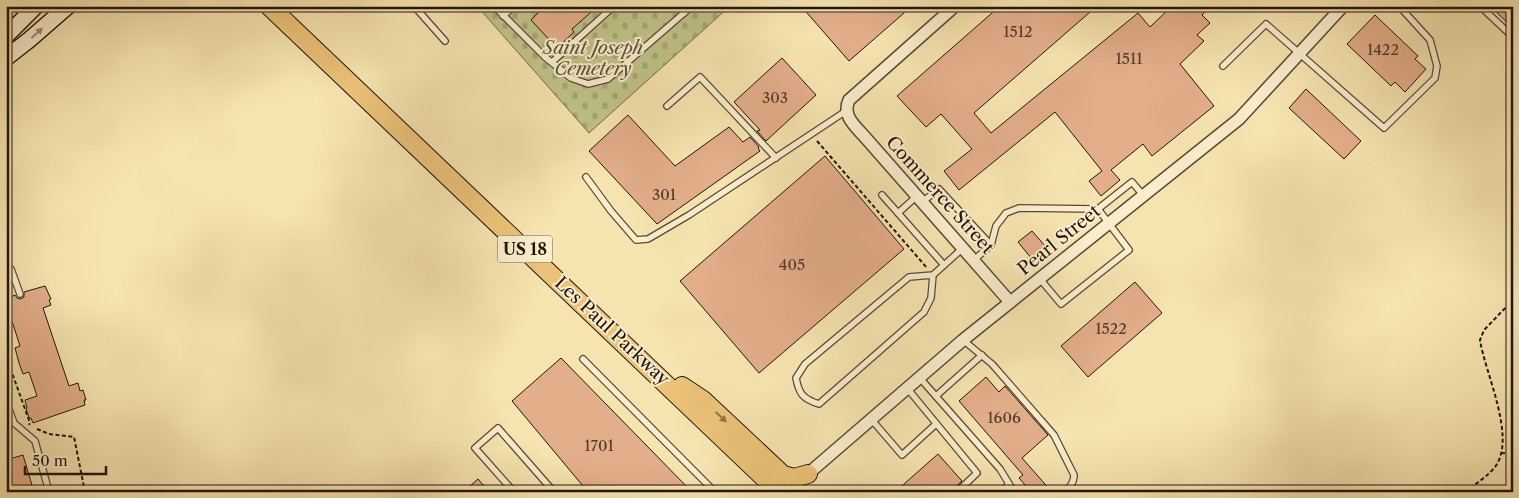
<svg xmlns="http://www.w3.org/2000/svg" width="1519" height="498" font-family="'Libre Caslon Text',serif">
	<defs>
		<pattern id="cemetery-stones" width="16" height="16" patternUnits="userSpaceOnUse" patternTransform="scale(1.25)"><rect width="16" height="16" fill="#c0c389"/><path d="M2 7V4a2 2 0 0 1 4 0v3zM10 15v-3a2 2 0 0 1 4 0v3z" fill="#a5a775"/></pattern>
	</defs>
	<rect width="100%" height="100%" fill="#f6e4b0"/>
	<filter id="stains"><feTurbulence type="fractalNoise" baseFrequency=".004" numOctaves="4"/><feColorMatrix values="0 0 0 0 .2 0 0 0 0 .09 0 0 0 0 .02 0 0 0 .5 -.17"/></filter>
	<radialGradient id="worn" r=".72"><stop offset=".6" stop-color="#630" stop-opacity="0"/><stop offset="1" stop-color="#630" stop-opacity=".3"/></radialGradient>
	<!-- cemetery -->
	<polygon fill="url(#cemetery-stones)" stroke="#726c4a" points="477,6 730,6 589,133"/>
	<!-- building -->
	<g fill="#e3ae8a" stroke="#23140c">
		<polygon points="545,6 598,6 572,29 574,32 557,48 531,20"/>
		<polygon points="801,6 912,6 849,61"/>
		<polygon points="1000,6 1097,6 974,113 991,133 1138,13 1150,27 1172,6 1211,6 1202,15 1210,23 1197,35 1204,41 1180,64 1214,106 1152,156 1143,144 1111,170 1120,180 1101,196 1089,181 1102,171 1055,112 959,190 944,171 972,149 941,114 926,127 897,96"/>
		<polygon points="1490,6 1513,6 1513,28"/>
		<polygon points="1375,15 1418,56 1415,59 1426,69 1405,92 1395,82 1391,86 1347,44"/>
		<polygon points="782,58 816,95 766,141 757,131 760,130 734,102"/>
		<polygon points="1306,89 1361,141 1344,159 1289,108"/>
		<polygon points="628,115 675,166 729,127 743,142 750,137 759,147 758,148 760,151 657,224 589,151"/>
		<polygon points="825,156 904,249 759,373 680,281"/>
		<polygon points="1032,231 1046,247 1032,259 1018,242"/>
		<polygon points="1135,282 1162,313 1088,377 1061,346"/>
		<polygon points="45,286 51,299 49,300 51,305 43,308 69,386 78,383 80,391 83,390 86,400 84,400 85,405 33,423 31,418 29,418 26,409 27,408 25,400 37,396 29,372 23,374 19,363 15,348 20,346 12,321 6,323 6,299 15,295 17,298 21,299 24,297 24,292"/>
		<polygon points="561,358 692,492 588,492 512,401"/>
		<polygon points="986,377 999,392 1005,386 1048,435 1022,458 1052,492 1031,492 1019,478 1023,475 959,401"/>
		<polygon points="938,454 962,481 950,492 895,492"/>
		<polygon points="23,455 34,492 6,492 6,460"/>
		<polygon points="478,479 489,492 463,492"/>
	</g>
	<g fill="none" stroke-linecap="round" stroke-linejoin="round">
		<defs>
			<g id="lane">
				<polyline points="414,6 445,41"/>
				<polyline points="494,6 545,57 571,78 588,84 608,79 692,6"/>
				<polyline points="679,6 684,13"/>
				<polyline points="1480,6 1513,37"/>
				<polyline points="503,16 514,6"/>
				<polyline points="552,62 614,6"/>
				<polyline points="1223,66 1266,24 1384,128 1435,78 1437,66 1430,40 1399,6"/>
				<polyline points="667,106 700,77 776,158"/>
				<polyline points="586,177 611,211 636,240 648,239 689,215 846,111"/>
				<polyline points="882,195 944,265"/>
				<polyline points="922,202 939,189 991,245 974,260"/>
				<polyline points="898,213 917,196"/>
				<polyline points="991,245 996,226 1006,213 1019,208 1098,209"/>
				<polyline points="6,267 11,269 20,294"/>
				<path d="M 933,275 L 909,277 L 805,364 L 796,378 C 799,394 803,399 819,404 L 924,312 L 931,298 L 933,275 L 963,248"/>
				<polyline points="1040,279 1061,304 1129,250 1098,209 1132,182 1143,195"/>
				<path d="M 963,340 L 992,364 L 1054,435 L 1074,475 C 1074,483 1070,487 1064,492"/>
				<polyline points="583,359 715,492"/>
				<polyline points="919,377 1000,469 1014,492"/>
				<polyline points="907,388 977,473 957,492"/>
				<polyline points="936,396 982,355"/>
				<polyline points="6,401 14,423 35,441 49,492"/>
				<polyline points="871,419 902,455 936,424"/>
				<polyline points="514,492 475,448 498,428 554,492"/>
				<polyline points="1001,492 1009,484"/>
			</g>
			<g id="street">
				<path d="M 955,6 L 849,100 C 842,115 854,125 864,136 L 1010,302"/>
				<polyline points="787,492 963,340 1239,119 1343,6"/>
			</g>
			<g id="secondary">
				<polyline points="6,36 36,6"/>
				<polyline points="6,58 29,40 68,6"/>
			</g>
			<g id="primary">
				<polyline points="269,6 779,492"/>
				<polyline points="682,386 703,400 783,475 794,478 808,474"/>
			</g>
		</defs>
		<!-- lane casing -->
		<use href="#lane" stroke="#584835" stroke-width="8"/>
		<!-- street casing -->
		<use href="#street" stroke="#584835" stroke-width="14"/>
		<!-- secondary casing -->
		<use href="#secondary" stroke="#23140c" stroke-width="18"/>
		<!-- primary casing -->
		<use href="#primary" stroke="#23140c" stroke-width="20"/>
		<!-- path -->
		<g stroke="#23140c" stroke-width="2" stroke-dasharray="4 2.5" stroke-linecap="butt">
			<polyline points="817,141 927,268"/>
			<polyline points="6,356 30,423 29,425"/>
			<polyline points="37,429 49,434 74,437 85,492"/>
			<polyline points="1501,453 1513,454"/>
			<path d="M 1465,492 C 1475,484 1487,477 1495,467 C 1517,438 1485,373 1480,340 L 1484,330 L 1513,300"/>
		</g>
		<!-- lane -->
		<use href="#lane" stroke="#f9edcc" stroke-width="5.5"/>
		<!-- street -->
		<use href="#street" stroke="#f9edcc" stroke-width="11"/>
		<!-- secondary -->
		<use href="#secondary" stroke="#f9edcc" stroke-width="15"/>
		<!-- primary -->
		<use href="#primary" stroke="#ebc278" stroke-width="18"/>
	</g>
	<!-- one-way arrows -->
	<defs><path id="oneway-solid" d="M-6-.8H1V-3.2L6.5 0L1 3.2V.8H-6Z" transform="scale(1.25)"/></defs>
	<use fill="#998b76" href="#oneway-solid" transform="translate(37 33) rotate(-42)"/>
	<use fill="#917447" href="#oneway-solid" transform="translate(721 417) rotate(43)"/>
	<g text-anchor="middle" stroke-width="4" stroke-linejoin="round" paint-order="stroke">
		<!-- number labels -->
		<g font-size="15" fill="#533a2c">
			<text x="1018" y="37">1512</text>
			<text x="1383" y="55">1422</text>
			<text x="1129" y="64">1511</text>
			<text x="775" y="103">303</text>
			<text x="664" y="200">301</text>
			<text x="792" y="270">405</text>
			<text x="1111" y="334">1522</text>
			<text x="1004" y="423">1606</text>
			<text x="599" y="451">1701</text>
		</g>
		<!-- shield labels -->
		<rect fill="#f9edcc" stroke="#635546" stroke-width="1" x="497.5" y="235.5" width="55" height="27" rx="4"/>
		<g font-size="16" font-weight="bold" fill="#23140c">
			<text x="525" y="255">US 18</text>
		</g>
		<!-- park labels -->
		<g font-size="18" font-style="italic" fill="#5a5138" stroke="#f9edcc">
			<text x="593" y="54">Saint Joseph<tspan x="593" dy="21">Cemetery</tspan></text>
		</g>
		<!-- street labels -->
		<g font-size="18" fill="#23140c" stroke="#f9edcc">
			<text transform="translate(940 195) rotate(48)" y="6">Commerce Street</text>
			<text transform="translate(1059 240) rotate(-39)" y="6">Pearl Street</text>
			<text transform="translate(612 331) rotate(43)" y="6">Les Paul Parkway</text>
		</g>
	</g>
	<!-- margin -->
	<rect width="1519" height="498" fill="none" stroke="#f6e4b0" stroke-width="25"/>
	<rect x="8" y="8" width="1504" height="483" fill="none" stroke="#23140c" stroke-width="2.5"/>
	<rect x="12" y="12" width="1494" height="473" fill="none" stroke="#23140c"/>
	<!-- scale -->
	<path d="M25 466v8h81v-8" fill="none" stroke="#23140c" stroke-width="2.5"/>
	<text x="32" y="466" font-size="15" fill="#23140c" stroke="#f9edcc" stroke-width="4" paint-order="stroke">50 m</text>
	<rect width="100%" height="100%" filter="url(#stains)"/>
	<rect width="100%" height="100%" fill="url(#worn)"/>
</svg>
